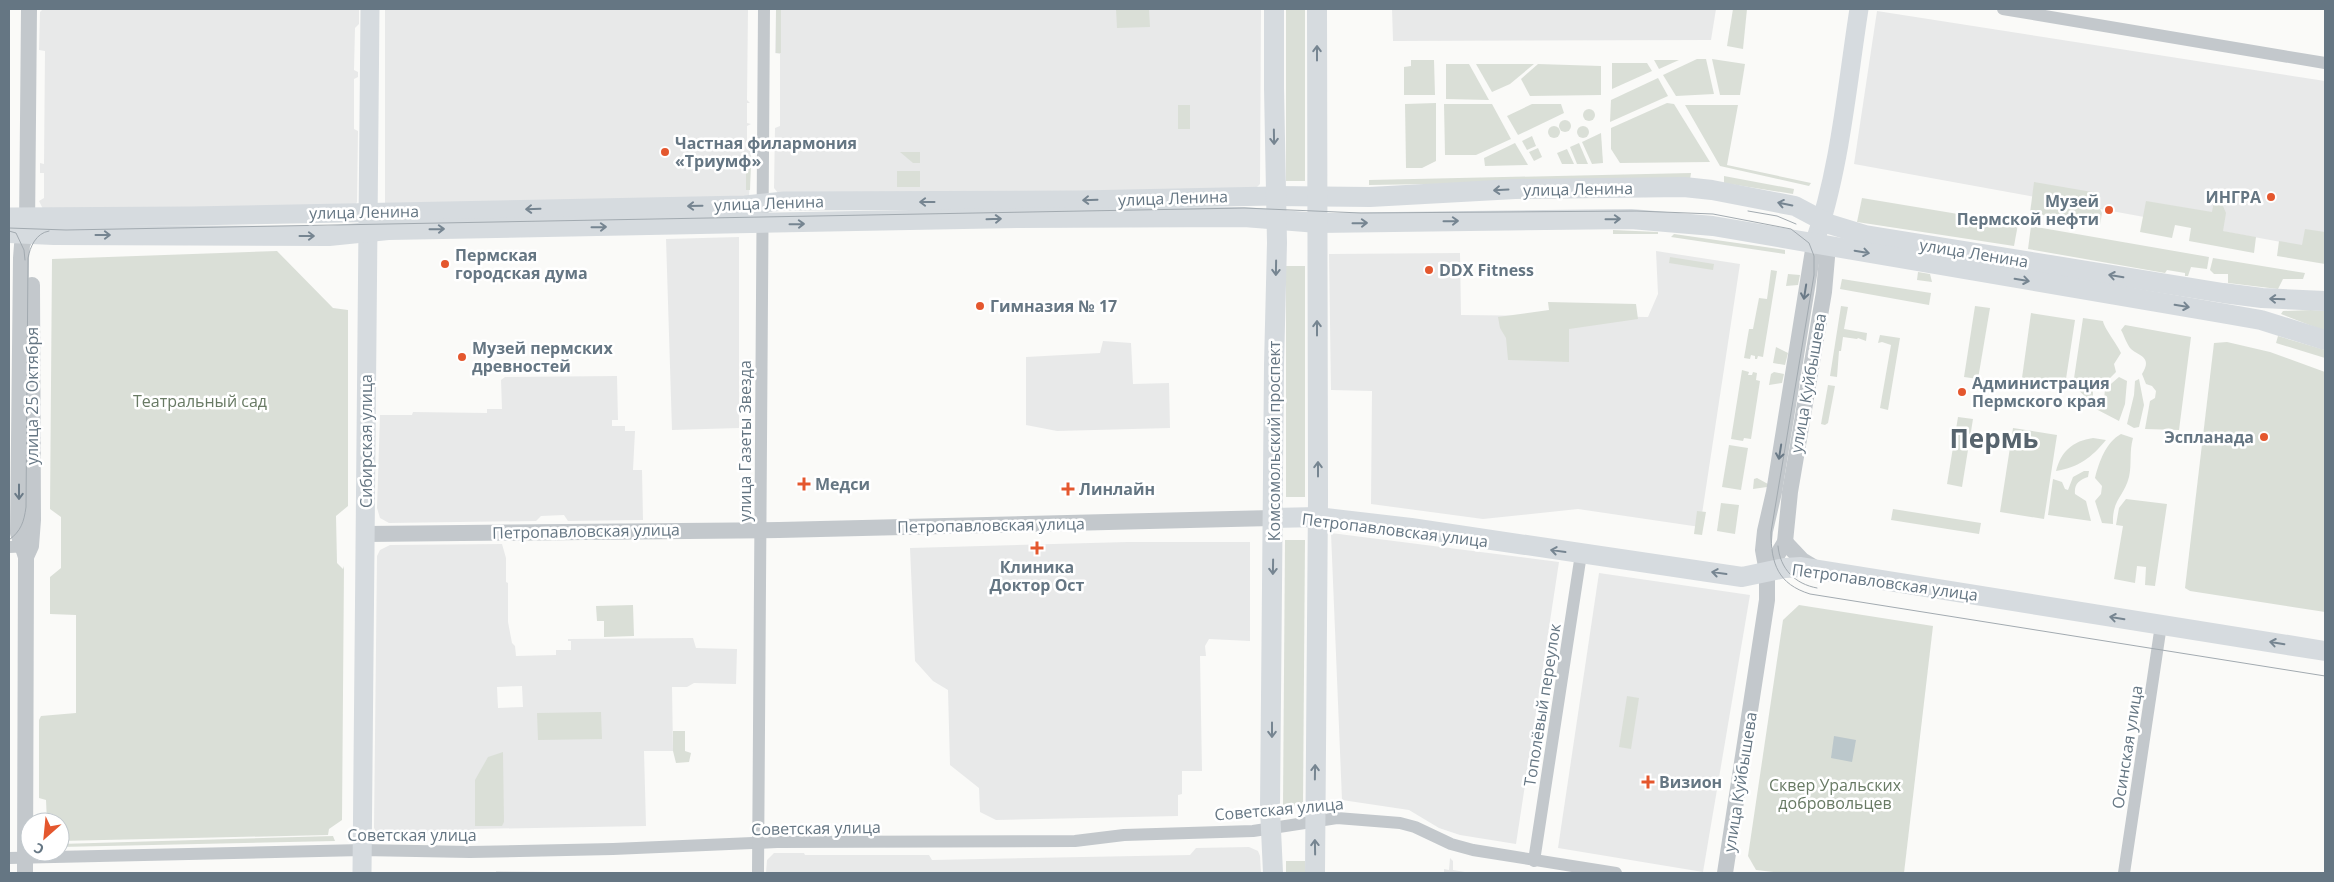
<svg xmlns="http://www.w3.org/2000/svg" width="2334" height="882" font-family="'Open Sans',sans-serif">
	<rect width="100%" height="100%" fill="#fafaf8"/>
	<!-- built -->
	<g fill="#e8e9e9" fill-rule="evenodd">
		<polygon points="43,9 359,9 359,24 355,28 354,70 358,72 358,77 354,79 354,129 358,131 357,202 355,205 43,209 39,201 44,198 44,173 40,173 40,163 44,164 45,51 39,50 40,12"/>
		<polygon points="385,9 748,9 747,100 750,103 747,103 747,123 751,124 747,126 747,149 751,150 751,161 749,197 385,206"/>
		<polygon points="776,9 1261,9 1260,184 1254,190 778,193 774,188 775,128 780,126 780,54 775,53"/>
		<polygon points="1392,9 1716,9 1711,40 1393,41"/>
		<polygon points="1877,11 2325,81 2325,250 1854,164"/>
		<polygon points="739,237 739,428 672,430 666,239"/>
		<polygon points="1656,251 1740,264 1700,527 1578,509 1483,519 1371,504 1372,391 1331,390 1329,254 1460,253 1461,315 1648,317 1658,294"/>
		<polygon points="1103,341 1131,343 1133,384 1169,383 1170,428 1057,431 1026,425 1026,357 1100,353"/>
		<polygon points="617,376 618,420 612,420 612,426 625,426 625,431 635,431 633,470 642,470 643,520 568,521 564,515 541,516 536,521 389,523 380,518 377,508 380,415 412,415 413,412 487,413 487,409 502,409 501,380 505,377"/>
		<polygon points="1331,533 1559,562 1516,844 1460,835 1439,828 1409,810 1342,800"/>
		<polygon points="1128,542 1250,542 1250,641 1209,639 1205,646 1206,656 1200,656 1202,771 1182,771 1182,794 1178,795 1178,816 996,820 980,812 979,788 950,765 948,690 933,681 915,661 910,548"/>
		<path d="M 502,544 L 506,558 L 506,582 L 508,583 L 508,622 L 512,643 L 515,646 L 516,656 L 556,655 L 556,650 L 571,650 L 571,641 L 568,641 L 568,639 L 693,638 L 696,648 L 737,649 L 736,684 L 694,683 L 687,687 L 672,687 L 673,751 L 644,751 L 646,826 L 474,829 L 475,835 L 466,835 L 398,832 L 394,839 L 380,838 L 374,828 L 377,556 L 380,550 L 390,545 ZM 522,686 L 523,707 L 498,708 L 497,687 Z"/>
		<polygon points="1599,573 1750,595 1703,872 1558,848"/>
		<polygon points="1249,847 1258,851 1260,856 1261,873 766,873 767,860 774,853 804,853 805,855 929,855 932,860 1190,855 1196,848"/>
		<polygon points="1450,858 1453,861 1453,870 1471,873 1444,873 1444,869 1449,870"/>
		<polygon points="496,871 552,872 552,873 496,873"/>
	</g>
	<!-- green -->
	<g fill="#dadfd7">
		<rect x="776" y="9" width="5" height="44"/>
		<polygon points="1116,9 1149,9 1150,27 1117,28"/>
		<rect x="1286" y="9" width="19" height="172"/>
		<polygon points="1733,9 1747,9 1743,49 1727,46"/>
		<polygon points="1697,59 1706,59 1714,94 1676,96 1663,75"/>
		<polygon points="1712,59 1745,64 1740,95 1720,95"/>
		<polygon points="1411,60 1434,60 1435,95 1404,95 1404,67 1411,66"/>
		<polygon points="1654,60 1679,60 1659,69"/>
		<polygon points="1612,63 1647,63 1652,71 1612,89"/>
		<polygon points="1446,64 1469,64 1489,100 1446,99"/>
		<polygon points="1476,64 1534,64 1510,84 1492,92"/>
		<polygon points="1538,64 1601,66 1601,95 1530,96 1521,79"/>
		<polygon points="1658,78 1668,96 1610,122 1611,100"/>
		<polygon points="1436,103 1436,161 1422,168 1406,168 1405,104"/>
		<polygon points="1667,103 1674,104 1710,162 1620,163 1611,149 1611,128"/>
		<polygon points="1492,104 1511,139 1476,155 1445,155 1444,104"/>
		<polygon points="1532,104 1561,104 1564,113 1518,135 1507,116"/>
		<rect x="1178" y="105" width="12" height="24"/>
		<polygon points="1685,105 1738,105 1727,165 1811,183 1809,186 1720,166"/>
		<circle cx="1589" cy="115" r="6"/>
		<circle cx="1565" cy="126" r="6"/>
		<circle cx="1554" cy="132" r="6"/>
		<circle cx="1583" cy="132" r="6"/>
		<polygon points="1601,133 1603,163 1592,164 1582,142"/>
		<polygon points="1532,136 1536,146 1527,150 1522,141"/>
		<polygon points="1515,143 1528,165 1485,166 1484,158"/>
		<polygon points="1579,143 1588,164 1577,164 1570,147"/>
		<polygon points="1538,148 1542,157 1534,161 1529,152"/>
		<polygon points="1567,149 1574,164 1562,164 1557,153"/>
		<polygon points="900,152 920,152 920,163 913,163"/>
		<polygon points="746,159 751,161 750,190 746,190"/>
		<rect x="897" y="171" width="23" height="16"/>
		<polygon points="1691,173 1690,180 1369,185 1369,180"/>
		<polygon points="1724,176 1794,189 1793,194 1724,183"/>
		<polygon points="2034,182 2092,192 2102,213 2100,225 2030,213"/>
		<polygon points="2216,190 2226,213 2223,231 2256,237 2254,253 2189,241 2191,228 2175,225 2172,238 2140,232 2146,201 2212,212"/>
		<polygon points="1862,198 2018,224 2014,246 1857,222"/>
		<polygon points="2031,226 2209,257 2207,269 2191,267 2188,276 2185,276 2185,273 2167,270 2165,273 2028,249"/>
		<polygon points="2305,229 2325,232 2325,264 2277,256 2279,241 2302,245"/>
		<polygon points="1613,230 1658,232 1658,234 1613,234"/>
		<polygon points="1674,234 1779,249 1785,250 1785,254 1671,237"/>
		<polygon points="277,251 333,308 348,310 348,506 336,516 337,563 343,569 344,566 342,820 329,829 328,835 60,841 60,822 47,822 46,800 39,798 39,720 41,716 76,713 76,615 50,614 50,577 61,568 61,517 50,509 52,259"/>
		<polygon points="1670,257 1714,264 1713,270 1669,263"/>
		<polygon points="2213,258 2305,273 2303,279 2283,279 2278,289 2228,283 2228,274 2214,274 2210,270"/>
		<rect x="1286" y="266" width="19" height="231"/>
		<polygon points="1771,270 1777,271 1763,357 1758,356 1757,359 1755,359 1755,356 1751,355 1750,359 1744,358 1749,329 1753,329 1759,298 1767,299"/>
		<polygon points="1918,272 1930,274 1932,282 1917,280"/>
		<polygon points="1788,274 1800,275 1798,285 1786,286"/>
		<polygon points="1842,279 1931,293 1929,305 1840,289"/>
		<polygon points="1548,302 1636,304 1638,319 1569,329 1569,362 1508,360 1506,338 1500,328 1498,317 1549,310"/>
		<polygon points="1841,306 1848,307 1844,329 1867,333 1866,341 1858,338 1857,339 1843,337 1841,351 1839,351 1837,377 1830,376"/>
		<polygon points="1975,306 1990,308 1978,379 1964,377"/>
		<polygon points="2311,310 2325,311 2325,331 2281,314 2283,311"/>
		<polygon points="2031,313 2075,320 2064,392 2021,385"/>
		<path d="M 2083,318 L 2103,321 C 2104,328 2117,344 2121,353 L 2114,364 L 2116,372 L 2101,387 L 2096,386 L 2093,389 L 2093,399 L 2091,402 L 2073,385 Z"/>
		<path d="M 2125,325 L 2191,337 L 2179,430 L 2145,429 L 2150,401 L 2155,398 L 2156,391 L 2152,386 L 2146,384 L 2142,374 C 2153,357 2139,356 2131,349 C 2127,345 2124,335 2121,330 Z"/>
		<polygon points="1880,335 1900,338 1888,410 1880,408 1891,345 1882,342 1878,343"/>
		<polygon points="2278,336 2325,350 2325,358 2276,343"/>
		<polygon points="2227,342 2270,352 2325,372 2325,612 2190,591 2185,588 2214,343"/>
		<polygon points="1776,347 1788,353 1785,365 1773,363"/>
		<polygon points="1742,370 1749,372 1748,375 1752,375 1753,372 1757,373 1756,380 1760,381 1751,439 1744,438 1743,441 1731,439"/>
		<polygon points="1774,372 1784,374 1782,383 1769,385 1771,374"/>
		<polygon points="2119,377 2127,381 2125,404 2119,421 2094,408 2097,402 2104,400 2105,389"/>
		<polygon points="2139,379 2144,405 2139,427 2134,428 2127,424 2134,395 2135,381"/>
		<polygon points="1828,385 1835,386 1828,423 1825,425 1821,424"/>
		<polygon points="1958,417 1973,419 1962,487 1947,484"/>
		<polygon points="2013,428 2057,435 2044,519 2000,512"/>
		<path d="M 2121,434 L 2133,438 C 2129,452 2132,464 2129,477 C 2124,497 2112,499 2113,524 L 2102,523 L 2095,501 L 2101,494 L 2102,486 L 2095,478 C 2099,462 2106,442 2121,434 Z"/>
		<path d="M 2093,438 L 2106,440 C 2091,458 2079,467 2056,471 C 2061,451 2073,441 2093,438 Z"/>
		<polygon points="1729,445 1748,448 1741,490 1722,487"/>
		<path d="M 2084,471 L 2089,471 L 2088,477 C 2079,480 2074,484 2075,494 L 2086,501 L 2091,521 L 2048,515 L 2053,479 L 2062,482 L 2065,489 L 2068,490 L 2073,477 Z"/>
		<polygon points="1757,478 1768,484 1767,487 1753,489 1754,479"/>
		<polygon points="2126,499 2167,504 2155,586 2145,585 2146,567 2137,566 2135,583 2114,579 2123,526 2116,525 2119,508"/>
		<polygon points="1721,503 1739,505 1735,534 1717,531"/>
		<polygon points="1893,509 1981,523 1979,534 1891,520"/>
		<polygon points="1697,511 1706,512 1702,535 1694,534"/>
		<polygon points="1285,540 1305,540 1303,806 1283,805"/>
		<polygon points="633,605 634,636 604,637 604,621 597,621 596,606"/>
		<polygon points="1799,605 1933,626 1904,873 1783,873 1756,870 1748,856 1783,620"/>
		<polygon points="1627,696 1639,698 1631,749 1619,747"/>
		<polygon points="601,712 602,739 538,740 537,713"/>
		<polygon points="673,731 685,731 685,751 691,753 689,762 676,763 673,751"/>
		<polygon points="503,752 504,822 502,826 475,826 475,780 488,757"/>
		<polygon points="333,836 335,841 60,847 60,844"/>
		<rect x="1286" y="861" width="19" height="12"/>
	</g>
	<!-- water -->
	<polygon fill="#bbc7cb" points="1834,736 1856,740 1852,762 1831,758"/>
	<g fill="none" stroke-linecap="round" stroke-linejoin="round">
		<!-- minor -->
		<g stroke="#c3c8cc" stroke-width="12">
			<polyline points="2003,9 2325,63"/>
			<polyline points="9,547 31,546"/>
			<polyline points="9,858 362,850 470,852 613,849 777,842 1075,841 1124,835 1253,831 1337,818 1400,823 1415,827 1451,844 1473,850 1616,873"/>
			<polyline points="1534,861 1581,554"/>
			<polyline points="758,873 764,9"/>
			<polyline points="2124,873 2161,625"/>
		</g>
		<!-- tertiary -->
		<g stroke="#c3c8cc" stroke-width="16">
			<polyline points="27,229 29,9"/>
			<polyline points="366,534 779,530 1273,518"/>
			<polyline points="1785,542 1802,560 1817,569"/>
			<polyline points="26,557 31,546 33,520 32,285"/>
			<polyline points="1767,572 1785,542 1790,492 1824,292 1828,246"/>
			<polyline points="25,873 26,557 18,533 21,258 22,245 27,234"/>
			<polyline points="1725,873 1767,600 1767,572 1763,550 1765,531 1774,492 1814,244"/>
		</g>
		<!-- secondary -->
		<g stroke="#d6dbdf" stroke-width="19">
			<polyline points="9,217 190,216 745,205 784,201 1078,200 1275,196"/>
			<path d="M 1814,244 C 1840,171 1847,85 1859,9"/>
			<polyline points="362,873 370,9"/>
		</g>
		<!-- primary -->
		<g stroke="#d6dbdf" stroke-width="20">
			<polyline points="1275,196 1370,197 1515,189 1684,187 1712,190 1795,206 1829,224 1865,235 2223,293 2262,298 2325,301"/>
			<polyline points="9,233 54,235 329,236 388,230 1017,218 1244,217 1318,223 1631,219 1713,226 2221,313 2261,320 2325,340"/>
			<polyline points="1273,518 1317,517 1411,528 1742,577 1785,568 1801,567 2325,651"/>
			<polyline points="1273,873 1270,808 1274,365 1277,243 1274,88 1274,9"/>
			<polyline points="1315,873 1318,500 1317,9"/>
		</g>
		<!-- tram -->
		<g stroke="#a2aab0" stroke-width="1">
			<polyline points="1748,211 1777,216 1796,224"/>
			<path d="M 9,228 L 66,230 L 1244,208 L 1361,213 L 1637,211 L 1713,214 L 1791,229 L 1809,243 L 1814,256 L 1814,275 L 1771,532 C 1771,564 1778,584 1810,594 L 2325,676"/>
			<polyline points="9,231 16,233 24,250 25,260"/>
			<path d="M 9,540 C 21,531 24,522 26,507 L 28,258 C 30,247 36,233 49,231"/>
			<path d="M 1778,546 C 1780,569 1795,584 1817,588"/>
		</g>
	</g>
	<!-- one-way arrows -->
	<defs><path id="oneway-shaft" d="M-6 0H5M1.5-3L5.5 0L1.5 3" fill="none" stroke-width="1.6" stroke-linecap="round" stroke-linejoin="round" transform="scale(1.25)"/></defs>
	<g stroke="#768591">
		<use href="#oneway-shaft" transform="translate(1317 53) rotate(-90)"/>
		<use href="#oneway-shaft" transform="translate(1274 137) rotate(89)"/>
		<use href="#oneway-shaft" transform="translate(1501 190) rotate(177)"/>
		<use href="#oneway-shaft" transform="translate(1090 200) rotate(178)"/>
		<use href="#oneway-shaft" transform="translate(927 202) rotate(-180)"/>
		<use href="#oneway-shaft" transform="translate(1785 204) rotate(-169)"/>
		<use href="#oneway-shaft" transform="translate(695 206) rotate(179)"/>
		<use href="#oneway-shaft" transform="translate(533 209) rotate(178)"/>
		<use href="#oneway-shaft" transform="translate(994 219) rotate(-2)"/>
		<use href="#oneway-shaft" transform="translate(1613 219) rotate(-1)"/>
		<use href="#oneway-shaft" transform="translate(1451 221) rotate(-1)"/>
		<use href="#oneway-shaft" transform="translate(1360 223) rotate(-1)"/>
		<use href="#oneway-shaft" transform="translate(797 224) rotate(-1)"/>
		<use href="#oneway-shaft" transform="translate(599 227) rotate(-1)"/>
		<use href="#oneway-shaft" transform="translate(437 229) rotate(-1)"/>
		<use href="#oneway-shaft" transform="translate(103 235)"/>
		<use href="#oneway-shaft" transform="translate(307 236)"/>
		<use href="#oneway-shaft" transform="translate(1862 252) rotate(10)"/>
		<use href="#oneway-shaft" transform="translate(1276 268) rotate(91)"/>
		<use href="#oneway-shaft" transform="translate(2116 276) rotate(-171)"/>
		<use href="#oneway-shaft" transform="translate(2022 280) rotate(9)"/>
		<use href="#oneway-shaft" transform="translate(2277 299) rotate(-178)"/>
		<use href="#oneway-shaft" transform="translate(2182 306) rotate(9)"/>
		<use href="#oneway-shaft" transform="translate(1317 328) rotate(-90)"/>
		<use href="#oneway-shaft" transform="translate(1318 469) rotate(-90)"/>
		<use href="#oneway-shaft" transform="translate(1558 551) rotate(-172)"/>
		<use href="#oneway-shaft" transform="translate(1273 567) rotate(91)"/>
		<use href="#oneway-shaft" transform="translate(1719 573) rotate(-172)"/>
		<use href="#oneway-shaft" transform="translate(2117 618) rotate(-171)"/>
		<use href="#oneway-shaft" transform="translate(2277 643) rotate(-171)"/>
		<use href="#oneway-shaft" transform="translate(1272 730) rotate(90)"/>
		<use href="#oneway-shaft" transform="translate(1315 772) rotate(-89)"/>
		<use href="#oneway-shaft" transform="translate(1315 847) rotate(-91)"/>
	</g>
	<g stroke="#6a7a87">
		<use href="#oneway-shaft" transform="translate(1805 292) rotate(99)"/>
		<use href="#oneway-shaft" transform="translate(1780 452) rotate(99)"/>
		<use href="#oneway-shaft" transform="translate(19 492) rotate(90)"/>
	</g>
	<!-- markers -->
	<g fill="#e4572e" stroke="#fff" stroke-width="2">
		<circle cx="665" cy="152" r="5"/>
		<circle cx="2271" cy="197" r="5"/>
		<circle cx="2109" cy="210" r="5"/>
		<circle cx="445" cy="264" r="5"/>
		<circle cx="1429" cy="270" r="5"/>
		<circle cx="980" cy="306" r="5"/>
		<circle cx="462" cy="357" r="5"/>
		<circle cx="1962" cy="392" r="5"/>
		<circle cx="2264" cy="437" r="5"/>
		<path d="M801.5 476.5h5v5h5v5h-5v5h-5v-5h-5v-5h5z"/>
		<path d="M1065.5 481.5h5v5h5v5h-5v5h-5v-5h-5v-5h5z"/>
		<path d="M1034.5 540.5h5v5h5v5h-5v5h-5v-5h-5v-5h5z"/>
		<path d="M1645.5 774.5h5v5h5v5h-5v5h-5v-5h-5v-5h5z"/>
	</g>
	<g text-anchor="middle" stroke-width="5" stroke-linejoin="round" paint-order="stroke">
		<!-- poi labels -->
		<g font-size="16" font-weight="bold" fill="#657683" stroke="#fff" text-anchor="start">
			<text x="675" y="149">Частная филармония<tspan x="675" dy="18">«Триумф»</tspan></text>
			<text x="2261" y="203" text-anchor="end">ИНГРА</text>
			<text x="2099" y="207" text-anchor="end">Музей<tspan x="2099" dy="18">Пермской нефти</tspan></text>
			<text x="455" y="261">Пермская<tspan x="455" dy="18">городская дума</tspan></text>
			<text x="1439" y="276">DDX Fitness</text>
			<text x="990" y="312">Гимназия № 17</text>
			<text x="472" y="354">Музей пермских<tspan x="472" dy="18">древностей</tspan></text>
			<text x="1972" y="389">Администрация<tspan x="1972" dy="18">Пермского края</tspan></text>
			<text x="2254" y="443" text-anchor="end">Эспланада</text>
			<text x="815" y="490">Медси</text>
			<text x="1079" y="495">Линлайн</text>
			<text x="1037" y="573" text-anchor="middle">Клиника<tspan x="1037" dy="18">Доктор Ост</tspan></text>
			<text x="1659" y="788">Визион</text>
		</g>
		<!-- street labels -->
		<g font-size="16" fill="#657683" stroke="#fff">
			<text transform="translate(1578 189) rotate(-1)" y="6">улица Ленина</text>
			<text transform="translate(1173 198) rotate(-2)" y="6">улица Ленина</text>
			<text transform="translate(769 203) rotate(-2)" y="6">улица Ленина</text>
			<text transform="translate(364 212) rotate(-1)" y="6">улица Ленина</text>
			<text transform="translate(1974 253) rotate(9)" y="6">улица Ленина</text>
			<text transform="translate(1808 383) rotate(-80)" y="6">улица Куйбышева</text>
			<text transform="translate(32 396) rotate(-90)" y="6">улица 25 Октября</text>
			<text transform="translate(366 441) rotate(-90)" y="6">Сибирская улица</text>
			<text transform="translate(745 441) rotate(-90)" y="6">улица Газеты Звезда</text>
			<text transform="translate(1274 441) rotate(-90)" y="6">Комсомольский проспект</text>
			<text transform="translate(991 525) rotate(-1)" y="6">Петропавловская улица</text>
			<text transform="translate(1395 530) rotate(7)" y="6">Петропавловская улица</text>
			<text transform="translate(586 531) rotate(-1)" y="6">Петропавловская улица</text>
			<text transform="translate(1885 582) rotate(8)" y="6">Петропавловская улица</text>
			<text transform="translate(1542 705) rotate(-81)" y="6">Тополёвый переулок</text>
			<text transform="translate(2127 747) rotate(-81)" y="6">Осинская улица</text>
			<text transform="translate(1740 782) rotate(-81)" y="6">улица Куйбышева</text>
			<text transform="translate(1279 809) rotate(-5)" y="6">Советская улица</text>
			<text transform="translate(816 828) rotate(-1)" y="6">Советская улица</text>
			<text x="412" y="841">Советская улица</text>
		</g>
		<!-- park labels -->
		<g font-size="16" fill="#687a64" stroke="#fff">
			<text x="200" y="407">Театральный сад</text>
			<text x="1835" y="791">Сквер Уральских<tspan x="1835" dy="18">добровольцев</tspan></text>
		</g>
		<!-- town labels -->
		<g font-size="26" font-weight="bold" fill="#57646e" stroke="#fff">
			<text x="1994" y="448">Пермь</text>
		</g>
	</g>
	<!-- border -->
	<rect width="2334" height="882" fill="none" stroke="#657683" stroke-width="20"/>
	<!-- north arrow -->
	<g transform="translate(45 837) rotate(207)"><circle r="24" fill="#ffffff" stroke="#c1c8cd"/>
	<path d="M0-4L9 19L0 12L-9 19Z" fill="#e4572e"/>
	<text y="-8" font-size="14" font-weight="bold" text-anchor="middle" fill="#657683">С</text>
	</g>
</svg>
